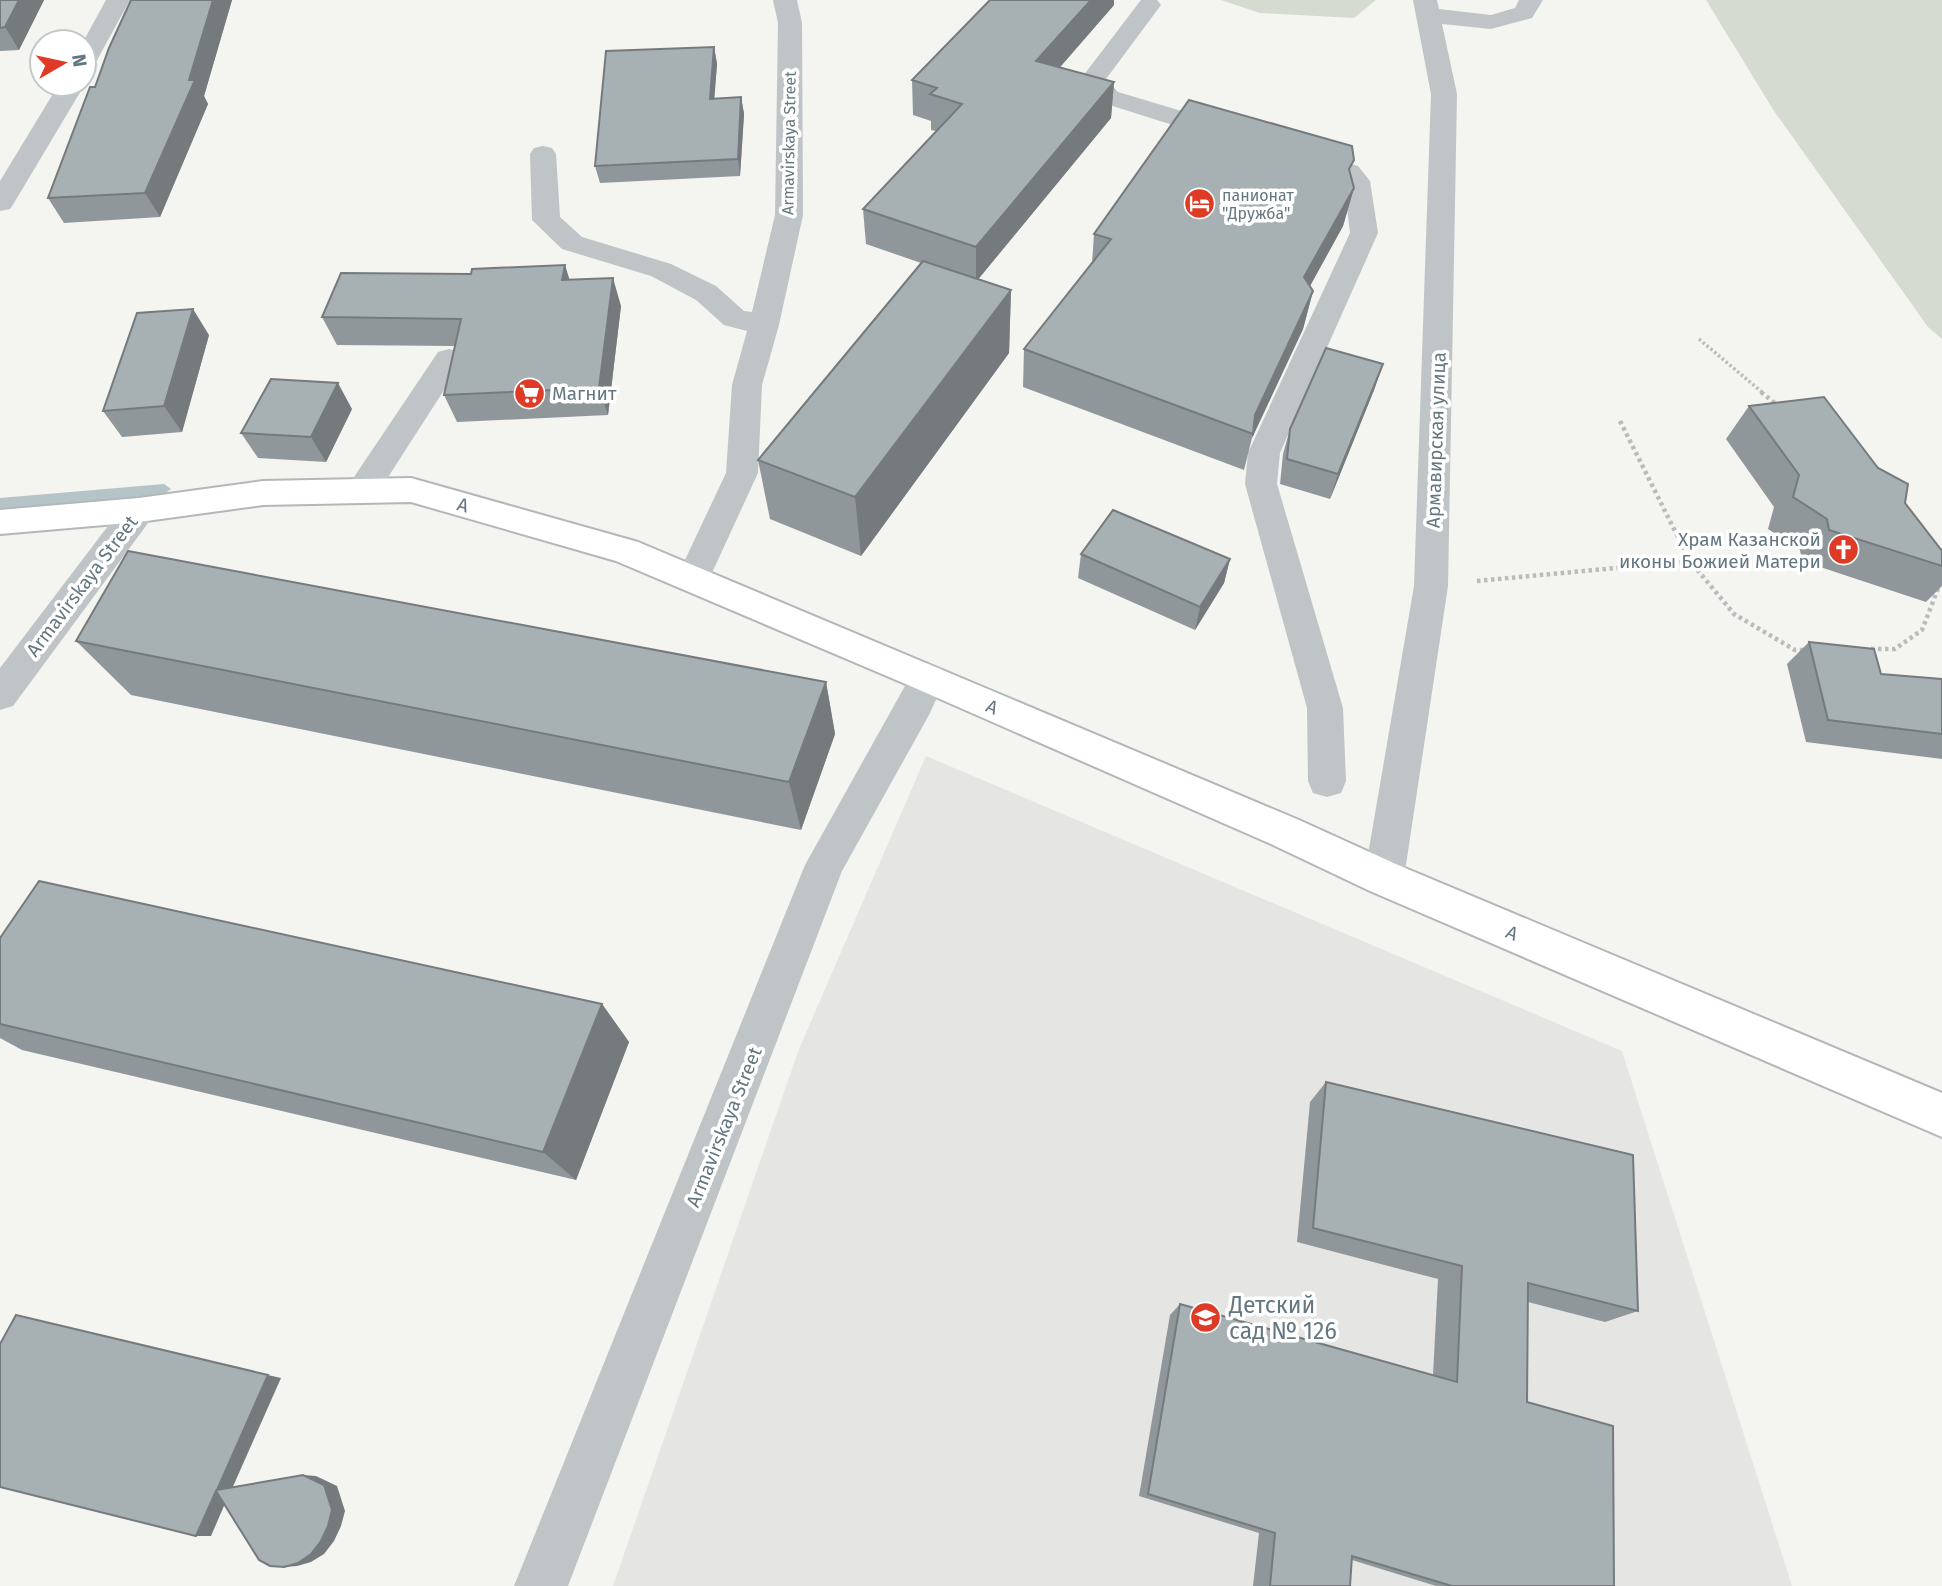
<svg xmlns="http://www.w3.org/2000/svg" width="1942" height="1586" font-family="'Fira Sans',sans-serif">
<style>
.built{fill:#e5e5e4}
.green{fill:#d6dbd1}
.lines{fill:none;stroke-linecap:round;stroke-linejoin:round}
.stream{fill:#b5c4c6;fill-rule:evenodd}
.major-casing{stroke:#b2b7ba;stroke-width:4}
.path-far1{stroke:#b9bcbd;stroke-width:3.5;stroke-dasharray:2.5 2.5;stroke-linecap:butt}
.path{stroke:#b9bcbd;stroke-width:4.5;stroke-dasharray:3.5 3.5;stroke-linecap:butt}
.minor{fill:#bfc4c6;fill-rule:evenodd}
.major{fill:#fff;fill-rule:evenodd}
.wall{fill:#90979a}
.shaded-wall{fill:#757b7d}
.building{fill:#a7b0b3;stroke:#757b7d;stroke-width:2}
.labels{text-anchor:middle;dominant-baseline:central;stroke-width:7;stroke-linejoin:round;paint-order:stroke}
.far-street-label{font-size:16px;fill:#647781;stroke:#fff}
.far-poi-label{font-size:16px;fill:#647781;stroke:#fff;text-anchor:start}
.poi-label{font-size:19px;fill:#647781;stroke:#fff;text-anchor:start}
.street-label{font-size:19px;fill:#647781;stroke:#fff}
.near-poi-label{font-size:23px;fill:#647781;stroke:#fff;text-anchor:start}
</style>
<rect width="100%" height="100%" fill="#f4f4f0"/>
<polygon class="built" points="926,756 1622,1051 1792,1586 613,1586 799,1049"/>
<g class="green">
<polygon points="1221,0 1376,0 1354,18 1260,13"/>
<polygon points="1706,0 1942,0 1942,339 1928,327 1774,111"/>
</g>
<g class="lines">
<polygon class="stream" points="164,484 171,489 164,494 0,510 0,498"/>
<defs>
<polygon id="major" points="411,478 638,542 1299,820 1398,865 1942,1093 1942,1137 1370,891 1271,844 915,688 616,561 411,502 263,505 139,522 0,534 0,510 139,498 263,481"/>
</defs>
<use href="#major" class="major-casing"/>
<polyline class="path-far1" points="1699,339 1763,393"/>
<g class="path">
<polyline points="1761,392 1777,405"/>
<polyline points="1620,421 1690,561 1734,614 1795,650 1806,650"/>
<polyline points="1477,581 1690,561"/>
<polyline points="1871,649 1895,649 1922,630 1939,586"/>
</g>
<g class="minor">
<polygon points="106,0 130,0 96,62 93,67 84,69 83,42"/>
<polygon points="773,0 797,0 802,23 803,215 779,325 762,385 758,473 705,588 693,592 681,588 676,579 726,473 732,385 747,331 724,325 696,300 651,276 562,249 532,220 530,154 534,148 543,146 552,148 556,154 560,217 582,237 671,264 716,286 744,311 752,312 775,215 778,23"/>
<polygon points="1141,0 1157,0 1161,5 1106,79 1118,92 1235,127 1239,133 1235,139 1226,141 1217,139 1100,102 1080,80"/>
<polygon points="1413,0 1437,0 1439,9 1491,15 1515,8 1519,0 1543,0 1532,18 1491,29 1442,24 1457,94 1448,586 1404,878 1398,891 1384,896 1370,891 1364,878 1414,586 1431,94"/>
<polygon points="84,83 85,84 14,203 10,209 0,211 0,181 59,84"/>
<polygon points="1300,149 1358,166 1370,181 1378,233 1280,453 1277,484 1343,708 1346,781 1341,793 1327,797 1313,793 1308,781 1307,708 1245,484 1248,453 1350,233 1344,182 1340,178 1291,163 1287,157 1291,151"/>
<polygon points="449,349 460,352 464,359 374,499 362,503 350,499 346,491 350,483 438,352"/>
<polygon points="139,498 151,501 156,510 151,519 13,706 0,710 0,668 127,501"/>
<polygon points="928,663 941,668 946,678 929,715 842,871 568,1586 514,1586 805,865 915,668"/>
</g>
<use href="#major" class="major"/>
</g>
<g class="wall">
<polygon points="0,0 44,0 19,50 0,51"/>
<polygon points="131,0 232,0 204,96 208,104 160,217 64,223 48,198"/>
<polygon points="1114,5 1060,67 1114,82 1111,118 978,279 1011,290 1009,353 861,556 770,519 758,460 921,263 866,244 863,209 936,131 931,130 931,121 913,115 912,80"/>
<polygon points="714,47 717,64 714,99 741,97 744,114 740,176 600,183 595,166"/>
<polygon points="1350,174 1354,188 1343,226 1310,286 1313,291 1303,329 1252,438 1244,470 1023,387 1024,349 1092,264 1094,234"/>
<polygon points="569,280 621,306 608,415 457,422 444,395 455,346 337,345 322,317"/>
<polygon points="209,335 182,432 122,437 103,411"/>
<polygon points="1383,364 1374,390 1330,499 1280,484 1283,454 1290,429"/>
<polygon points="1749,406 1905,503 1942,551 1942,586 1926,602 1802,561 1800,550 1768,529 1774,507 1726,439"/>
<polygon points="352,409 326,462 258,458 241,433"/>
<polygon points="1081,554 1230,559 1224,583 1195,630 1078,578"/>
<polygon points="76,641 826,682 835,734 801,830 131,695"/>
<polygon points="1809,642 1881,674 1942,679 1942,759 1806,742 1787,664"/>
<polygon points="0,938 602,1004 629,1042 576,1180 22,1050 0,1038"/>
<polygon points="1326,1082 1638,1311 1605,1322 1528,1302 1527,1402 1614,1586 1436,1586 1352,1560 1350,1586 1253,1586 1259,1533 1139,1496 1170,1315 1180,1304 1433,1375 1438,1279 1297,1242 1310,1102"/>
</g>
<g class="shaded-wall">
<polygon points="19,0 44,0 19,50 5,27"/>
<polygon points="213,0 232,0 204,96 208,104 160,217 145,193"/>
<polygon points="1091,0 1114,0 1114,5 1035,96 1036,61"/>
<polygon points="714,47 717,64 713,116 710,99"/>
<polygon points="1114,82 1111,118 976,282 976,247"/>
<polygon points="741,97 744,114 740,176 738,159"/>
<polygon points="1354,188 1343,226 1294,315 1304,277"/>
<polygon points="565,265 574,294 562,280"/>
<polygon points="613,278 621,306 608,415 599,388"/>
<polygon points="1011,290 1009,353 861,556 855,497"/>
<polygon points="1313,291 1303,329 1252,438 1255,415"/>
<polygon points="193,309 209,335 182,432 164,406"/>
<polygon points="1383,364 1374,390 1330,499 1338,474"/>
<polygon points="338,383 352,409 326,462 311,437"/>
<polygon points="1230,559 1224,583 1195,630 1200,607"/>
<polygon points="826,682 835,734 801,830 789,782"/>
<polygon points="602,1004 629,1042 576,1180 543,1152"/>
<polygon points="268,1375 281,1378 231,1491 217,1490"/>
<polygon points="303,1475 316,1476 337,1486 345,1511 341,1526 334,1541 324,1554 311,1562 297,1566 284,1567"/>
<polygon points="216,1491 230,1492 211,1536 196,1536"/>
</g>
<g class="building">
<polygon points="0,0 19,0 5,27 0,28"/>
<polygon points="131,0 213,0 189,80 195,80 145,193 48,198 90,87 95,87 109,48"/>
<polygon points="990,0 1091,0 1036,61 1114,82 976,247 863,209 962,104 930,94 937,88 912,80"/>
<polygon points="714,47 710,99 741,97 738,159 595,166 606,51"/>
<polygon points="1189,100 1352,146 1354,160 1349,169 1354,188 1304,277 1313,291 1255,415 1253,434 1024,349 1111,239 1094,234"/>
<polygon points="923,261 1011,290 855,497 758,460"/>
<polygon points="565,265 562,280 613,278 599,388 444,395 461,319 322,317 341,273 471,274 472,269"/>
<polygon points="193,309 164,406 103,411 137,313"/>
<polygon points="1326,348 1383,364 1338,474 1287,459 1290,429"/>
<polygon points="271,379 338,383 311,437 241,433"/>
<polygon points="1824,397 1878,468 1908,484 1905,503 1942,551 1942,566 1829,530 1827,519 1793,497 1799,475 1749,406"/>
<polygon points="1113,510 1230,559 1200,607 1081,554"/>
<polygon points="128,551 826,682 789,782 76,641"/>
<polygon points="1809,642 1874,649 1881,674 1942,679 1942,734 1828,720"/>
<polygon points="39,881 602,1004 543,1152 0,1024 0,938"/>
<polygon points="1326,1082 1633,1155 1638,1311 1528,1283 1527,1402 1613,1426 1614,1586 1452,1586 1352,1556 1350,1586 1270,1586 1275,1533 1148,1494 1180,1304 1457,1382 1462,1266 1313,1228"/>
<polygon points="16,1315 268,1375 217,1490 303,1475 324,1485 332,1510 328,1526 321,1541 311,1554 298,1563 284,1567 270,1566 259,1560 216,1491 196,1536 0,1487 0,1344"/>
</g>
<defs>
<symbol id="hotel-disc" viewBox="-11 -11 22 22"><circle r="9.5" fill="#df3a25" stroke="#fff"/><path d="M-6-4.5h1.5V1H6V5H4.5V3h-9V5H-6ZM-4 0a1.8 1.8 0 1 1 3.6 0ZM.5 0V-2.5h3Q6-2.5 6 0Z" fill="#fff"/></symbol>
<symbol id="supermarket-disc" viewBox="-11 -11 22 22"><circle r="9.5" fill="#df3a25" stroke="#fff"/><path d="M-6-5.5h2.5l.6 2H6L4.5 2H-2.5L-4.4-4H-6ZM-1.5 3.2a1.3 1.3 0 1 0 .1 0ZM3 3.2a1.3 1.3 0 1 0 .1 0Z" fill="#fff"/></symbol>
<symbol id="church-disc" viewBox="-11 -11 22 22"><circle r="9.5" fill="#df3a25" stroke="#fff"/><path d="M-1.2-6h2.4v3.5h3.3v2.4h-3.3V6h-2.4V-.1h-3.3v-2.4h3.3Z" fill="#fff"/></symbol>
<symbol id="school-disc" viewBox="-11 -11 22 22"><circle r="9.5" fill="#df3a25" stroke="#fff"/><path d="M0-5L7-2L0 1L-7-2ZM-4 1L0 2.5L4 1V4Q0 6-4 4Z" fill="#fff"/></symbol>
</defs>
<g fill-rule="evenodd">
<use href="#hotel-disc" x="1182" y="186" width="35" height="35"/>
<use href="#supermarket-disc" x="512" y="376" width="35" height="35"/>
<use href="#church-disc" x="1826" y="532" width="35" height="35"/>
<use href="#school-disc" x="1188" y="1300" width="35" height="35"/>
</g>
<g class="labels">
<g class="far-street-label">
<text transform="translate(789 143) rotate(-89)">Armavirskaya Street</text>
</g>
<g class="far-poi-label">
<text x="1222" y="195">панионат<tspan x="1222" dy="18">"Дружба"</tspan></text>
</g>
<g class="poi-label">
<text x="552" y="393">Магнит</text>
<text x="1821" y="539" text-anchor="end">Храм Казанской<tspan x="1821" dy="22">иконы Божией Матери</tspan></text>
</g>
<g class="street-label">
<text transform="translate(1436 440) rotate(-88)">Армавирская улица</text>
<text transform="translate(463 505) rotate(16)">A</text>
<text transform="translate(82 586) rotate(-53)">Armavirskaya Street</text>
<text transform="translate(992 707) rotate(23)">A</text>
<text transform="translate(1512 933) rotate(23)">A</text>
<text transform="translate(724 1127) rotate(-68)">Armavirskaya Street</text>
</g>
<g class="near-poi-label">
<text x="1229" y="1305">Детский<tspan x="1229" dy="26">сад № 126</tspan></text>
</g>
</g>
<g transform="translate(63 63) rotate(81)"><circle r="33" fill="#ffffff" stroke="#c1c9cd" stroke-width="2"/>
<path d="M0-5L12 26L0 18L-12 26Z" fill="#df3a25"/>
<text y="-10" font-size="19" font-weight="bold" text-anchor="middle" fill="#647781">N</text>
</g>
</svg>
